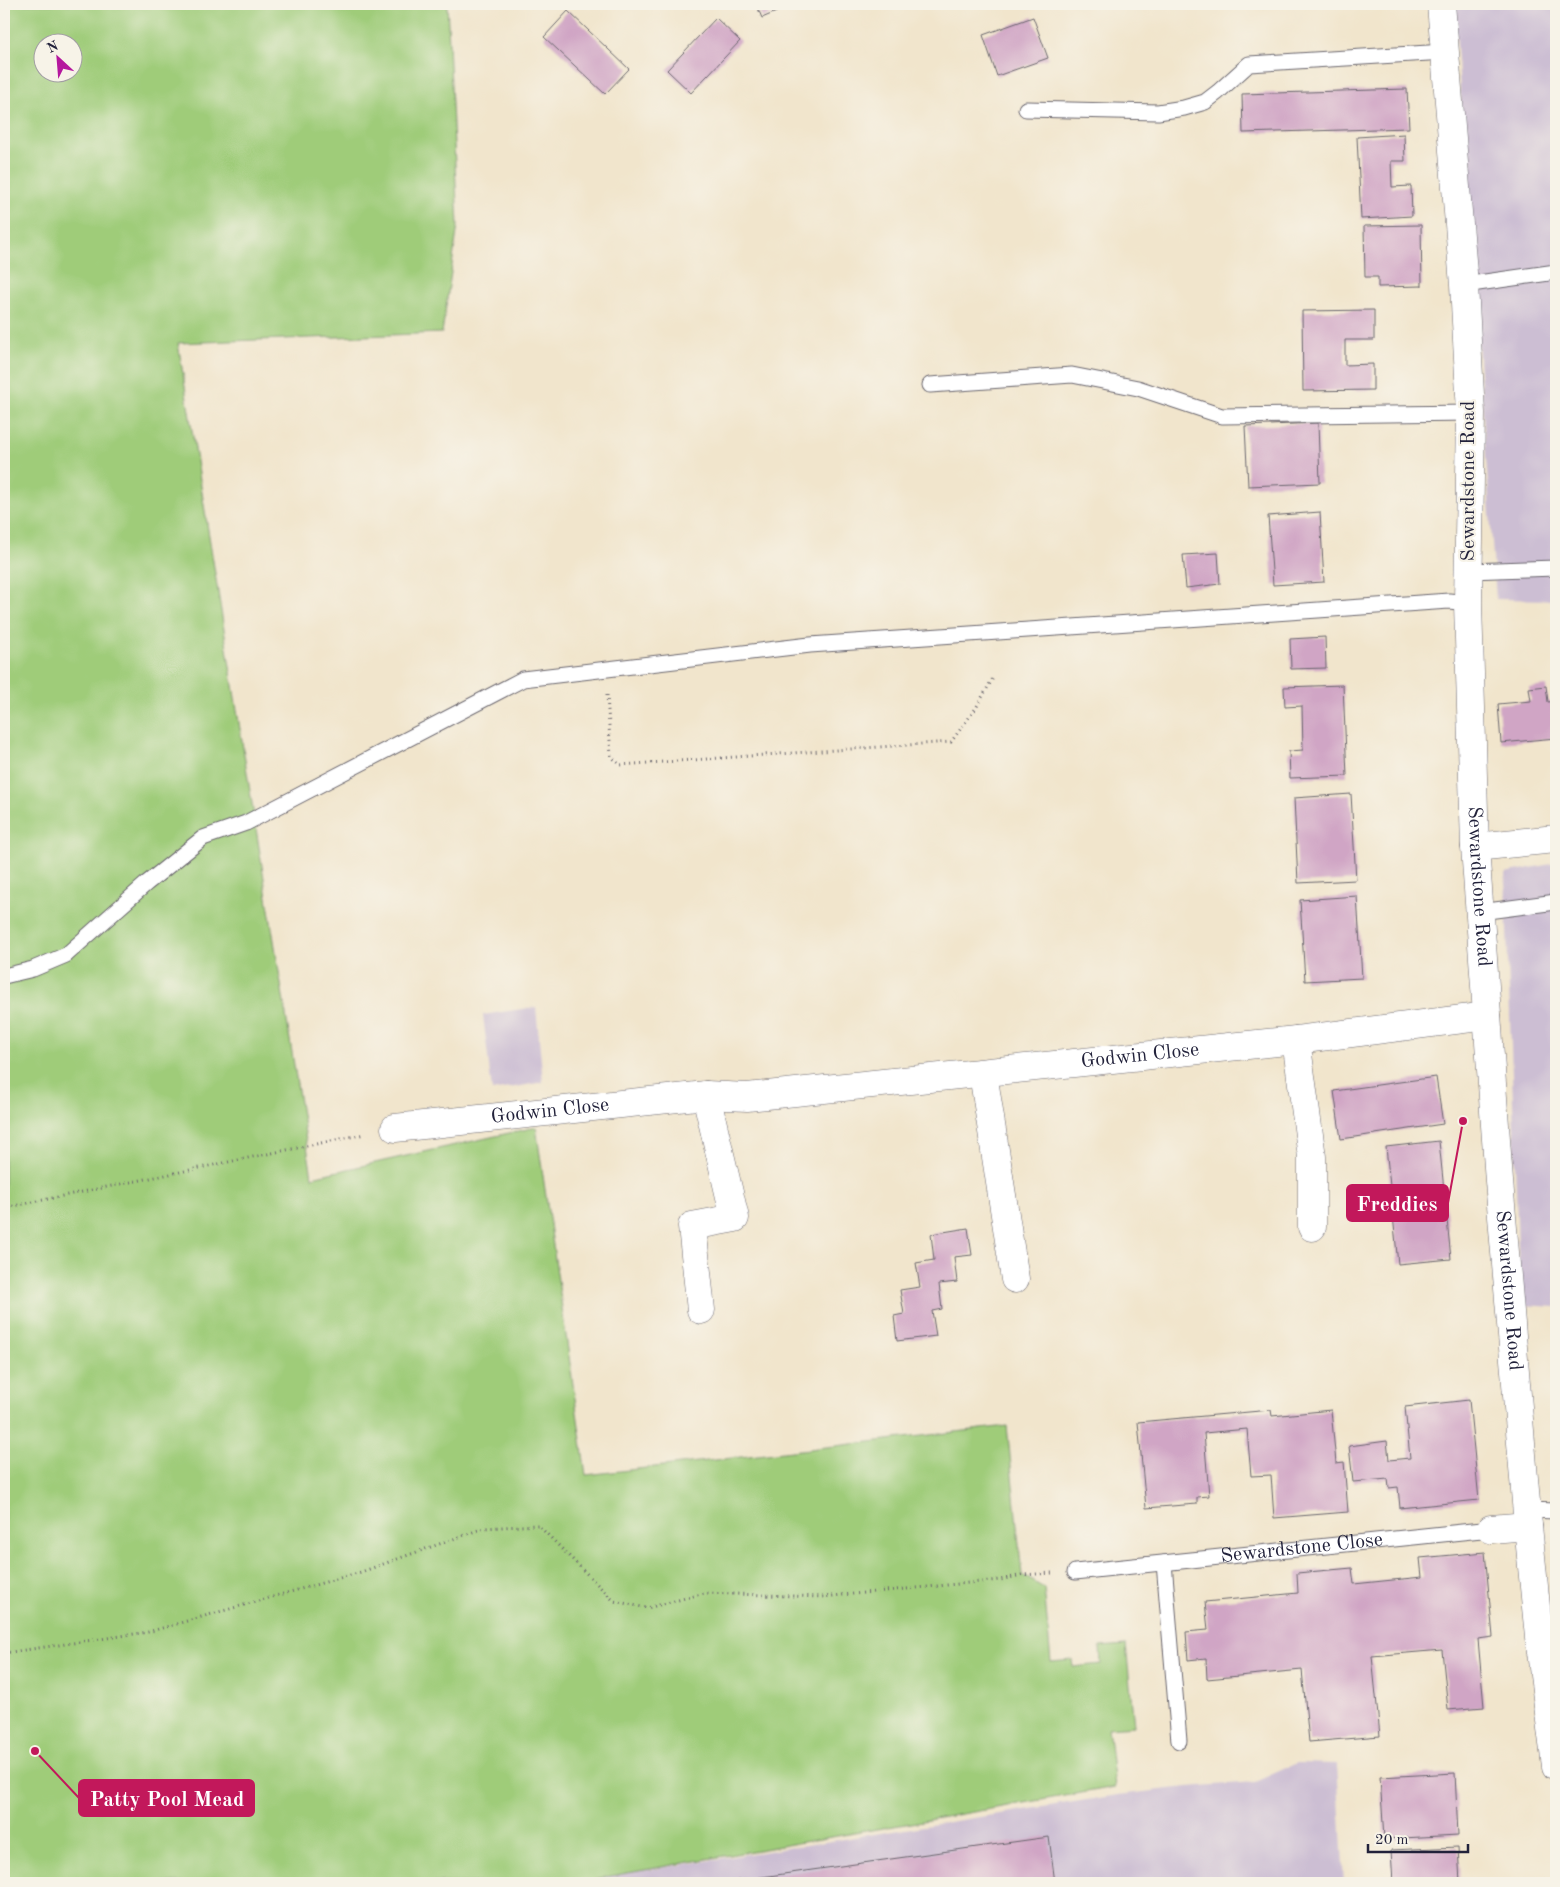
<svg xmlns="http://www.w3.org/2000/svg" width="1560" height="1887" font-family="'Old Standard TT',serif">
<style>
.industrial{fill:#ccbed3}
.green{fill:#9fcc79;stroke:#60775a;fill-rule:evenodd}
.building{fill:#d0a5c5}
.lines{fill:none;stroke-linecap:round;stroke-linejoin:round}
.lane-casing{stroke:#6a666e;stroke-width:17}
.street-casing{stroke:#6a666e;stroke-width:29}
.primary-casing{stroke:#6a666e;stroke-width:29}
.path{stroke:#6a666e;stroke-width:3;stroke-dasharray:1 4;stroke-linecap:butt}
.lane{stroke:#fff;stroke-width:15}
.street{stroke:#fff;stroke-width:28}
.primary{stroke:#fff;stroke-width:28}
.labels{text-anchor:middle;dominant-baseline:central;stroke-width:4.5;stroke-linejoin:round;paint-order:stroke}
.street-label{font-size:20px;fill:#22223b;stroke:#f7f3e8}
.leader{fill:none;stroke:#c2185b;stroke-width:2}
.callout-dot{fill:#c2185b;stroke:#f7f3e8;stroke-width:2}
.callout{fill:#c2185b;stroke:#c2185b;stroke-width:2}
.callout-label{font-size:21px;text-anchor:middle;font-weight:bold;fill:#fff}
</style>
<rect width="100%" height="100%" fill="#f7f3e8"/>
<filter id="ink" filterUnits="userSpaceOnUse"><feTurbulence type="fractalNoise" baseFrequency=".02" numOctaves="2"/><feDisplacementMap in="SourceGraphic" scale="10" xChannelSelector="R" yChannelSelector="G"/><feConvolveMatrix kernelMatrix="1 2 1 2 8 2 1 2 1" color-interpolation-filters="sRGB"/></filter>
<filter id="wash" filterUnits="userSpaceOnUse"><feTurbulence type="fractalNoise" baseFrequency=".0096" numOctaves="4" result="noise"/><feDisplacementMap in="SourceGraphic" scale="20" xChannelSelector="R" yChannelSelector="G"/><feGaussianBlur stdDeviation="1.12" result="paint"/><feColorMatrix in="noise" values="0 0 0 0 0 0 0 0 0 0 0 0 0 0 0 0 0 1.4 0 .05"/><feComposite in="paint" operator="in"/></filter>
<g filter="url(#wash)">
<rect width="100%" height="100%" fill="#f1e5cc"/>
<g class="industrial">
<polygon points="1454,4 1556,4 1556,600 1496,599"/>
<polygon points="1556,863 1556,1307 1520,1305 1505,873"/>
<polygon points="536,1007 543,1082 492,1091 483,1015"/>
<polygon points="1297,1763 1337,1764 1344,1883 587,1883 605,1877 1118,1795 1187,1787 1255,1782"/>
</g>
<path class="green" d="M4,4H447L458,225L442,333L178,343L312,1177L536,1127L586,1475L1007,1426L1022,1575L1044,1588L1051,1662L1072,1660L1073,1667L1101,1664L1100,1647L1126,1645L1134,1726L1108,1728L1115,1787L605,1877L587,1883H4ZM42,42H72V72H42Z"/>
<g id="blocks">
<g class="building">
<polygon points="756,4 795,4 762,18"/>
<polygon points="568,11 629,69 605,94 544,37"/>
<polygon points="1033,17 1048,58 997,76 983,35"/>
<polygon points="716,18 740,41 691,93 667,70"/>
<polygon points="1407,89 1409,128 1243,133 1242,94"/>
<polygon points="1404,134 1405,161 1391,161 1392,187 1411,186 1412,216 1361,219 1357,137"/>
<polygon points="1421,225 1422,286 1378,287 1378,277 1365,277 1364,226"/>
<polygon points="1374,310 1374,340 1345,340 1345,365 1373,364 1373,390 1303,391 1302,311"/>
<polygon points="1318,423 1320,483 1248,486 1245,426"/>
<polygon points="1320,512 1324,582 1273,585 1268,516"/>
<polygon points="1218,553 1220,584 1186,588 1183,555"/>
<polygon points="1325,637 1326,668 1291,669 1290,639"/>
<polygon points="1343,685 1347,776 1290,778 1289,751 1303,750 1302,706 1285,707 1284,687"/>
<polygon points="1546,686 1548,702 1556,701 1556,738 1501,743 1498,704 1531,701 1529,688"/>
<polygon points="1351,794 1356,880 1298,883 1294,798"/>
<polygon points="1357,896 1362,978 1305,981 1300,900"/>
<polygon points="1436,1077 1443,1124 1341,1139 1334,1091"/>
<polygon points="1439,1141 1451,1259 1398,1264 1386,1147"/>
<polygon points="968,1228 972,1255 954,1257 957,1282 939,1284 942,1309 932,1311 936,1336 897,1341 894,1316 904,1314 900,1290 920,1287 916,1263 934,1260 931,1234"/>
<polygon points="1469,1400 1479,1500 1400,1508 1398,1487 1389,1488 1388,1479 1353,1482 1349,1446 1387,1441 1389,1460 1410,1458 1405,1407"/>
<polygon points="1271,1410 1272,1416 1331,1410 1336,1463 1344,1462 1348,1512 1274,1518 1271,1475 1251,1476 1247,1429 1204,1433 1209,1496 1197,1497 1197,1504 1146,1508 1138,1422"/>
<polygon points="1485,1552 1493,1637 1478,1639 1484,1707 1448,1710 1442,1650 1372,1656 1380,1736 1309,1742 1302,1670 1207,1679 1206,1658 1188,1660 1186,1632 1208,1630 1205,1602 1298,1593 1297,1573 1352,1568 1354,1584 1422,1577 1420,1558"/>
<polygon points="1455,1773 1458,1835 1384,1839 1380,1777"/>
<polygon points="1049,1837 1055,1883 726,1883 726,1882"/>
<polygon points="1458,1847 1460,1883 1393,1883 1391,1850"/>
</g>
</g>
</g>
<g filter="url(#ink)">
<use href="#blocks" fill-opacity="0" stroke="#6a666e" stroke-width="1"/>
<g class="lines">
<defs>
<g id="lane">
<polyline points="1026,109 1158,112 1184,108 1205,102 1218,92 1249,64 1445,52"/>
<polyline points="1464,285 1556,272"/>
<polyline points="930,385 1072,375 1138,388 1222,416 1471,413"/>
<polyline points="1469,571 1556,568"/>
<polyline points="1480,912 1556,902"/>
<polyline points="4,976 33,969 66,955 147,883 203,838 246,823 523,679 810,645 1449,601 1468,603"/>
<polyline points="1527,1510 1556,1511"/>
<polyline points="1164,1563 1179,1741"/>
<path id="s1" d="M1075,1572L1491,1529"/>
</g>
<g id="street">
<polyline points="1475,847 1556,839"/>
<polyline points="1296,1040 1312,1157 1312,1227"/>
<polyline points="983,1073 1015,1279"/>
<path id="s2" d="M395,1128L706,1095L747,1097L1296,1040L1487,1016"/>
<polyline points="701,1310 692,1226 735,1218 706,1095"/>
<polyline points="1491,1529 1528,1526"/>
</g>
<g id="primary">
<path id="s3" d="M1441,4L1464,285L1471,413L1468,603L1475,847L1499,1181L1528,1526L1539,1637L1556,1766"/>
</g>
</defs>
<use href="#lane" class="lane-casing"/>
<use href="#street" class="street-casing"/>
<use href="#primary" class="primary-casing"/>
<g class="path">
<polyline points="607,695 611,756 620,765 951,742 976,708 993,678"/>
<polyline points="4,1211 9,1207 365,1134"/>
<polyline points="4,1653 148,1632 361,1572 484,1528 538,1525 614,1601 647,1608 705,1593 822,1597 1000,1580 1022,1575 1052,1573"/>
</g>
<use href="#lane" class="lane"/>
<use href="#street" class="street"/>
<use href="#primary" class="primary"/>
</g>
</g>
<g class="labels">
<g class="street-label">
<text transform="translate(1469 481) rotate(-90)">Sewardstone Road</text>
<text stroke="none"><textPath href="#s3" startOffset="884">Sewardstone Road</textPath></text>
<text stroke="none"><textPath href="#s2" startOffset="749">Godwin Close</textPath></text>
<text stroke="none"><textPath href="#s2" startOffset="156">Godwin Close</textPath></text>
<text stroke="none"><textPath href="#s3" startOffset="1289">Sewardstone Road</textPath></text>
<text stroke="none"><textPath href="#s1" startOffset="228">Sewardstone Close</textPath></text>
</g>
</g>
<path class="leader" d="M1463 1121L1448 1203M35 1751L79 1798"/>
<g class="callout-dot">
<circle cx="1463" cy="1121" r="5"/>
<circle cx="35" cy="1751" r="5"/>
</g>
<g class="callout">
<rect x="1347" y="1185" width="101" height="36" rx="5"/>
<rect x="79" y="1780" width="175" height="36" rx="5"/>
</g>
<g class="callout-label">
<text x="1397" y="1211">Freddies</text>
<text x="167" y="1806">Patty Pool Mead</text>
</g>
<rect width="1560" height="1887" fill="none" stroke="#f7f3e8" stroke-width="20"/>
<g transform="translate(58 58) rotate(334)"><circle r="24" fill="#f7f3e8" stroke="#a29fa3"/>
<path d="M0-4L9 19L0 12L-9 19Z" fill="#b5179e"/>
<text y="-8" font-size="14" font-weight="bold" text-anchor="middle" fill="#22223b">N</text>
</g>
<path d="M1368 1844v8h100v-8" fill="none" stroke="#22223b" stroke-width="2.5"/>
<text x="1375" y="1844" font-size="15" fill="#22223b" stroke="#f7f3e8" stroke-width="4" paint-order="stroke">20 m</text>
</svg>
